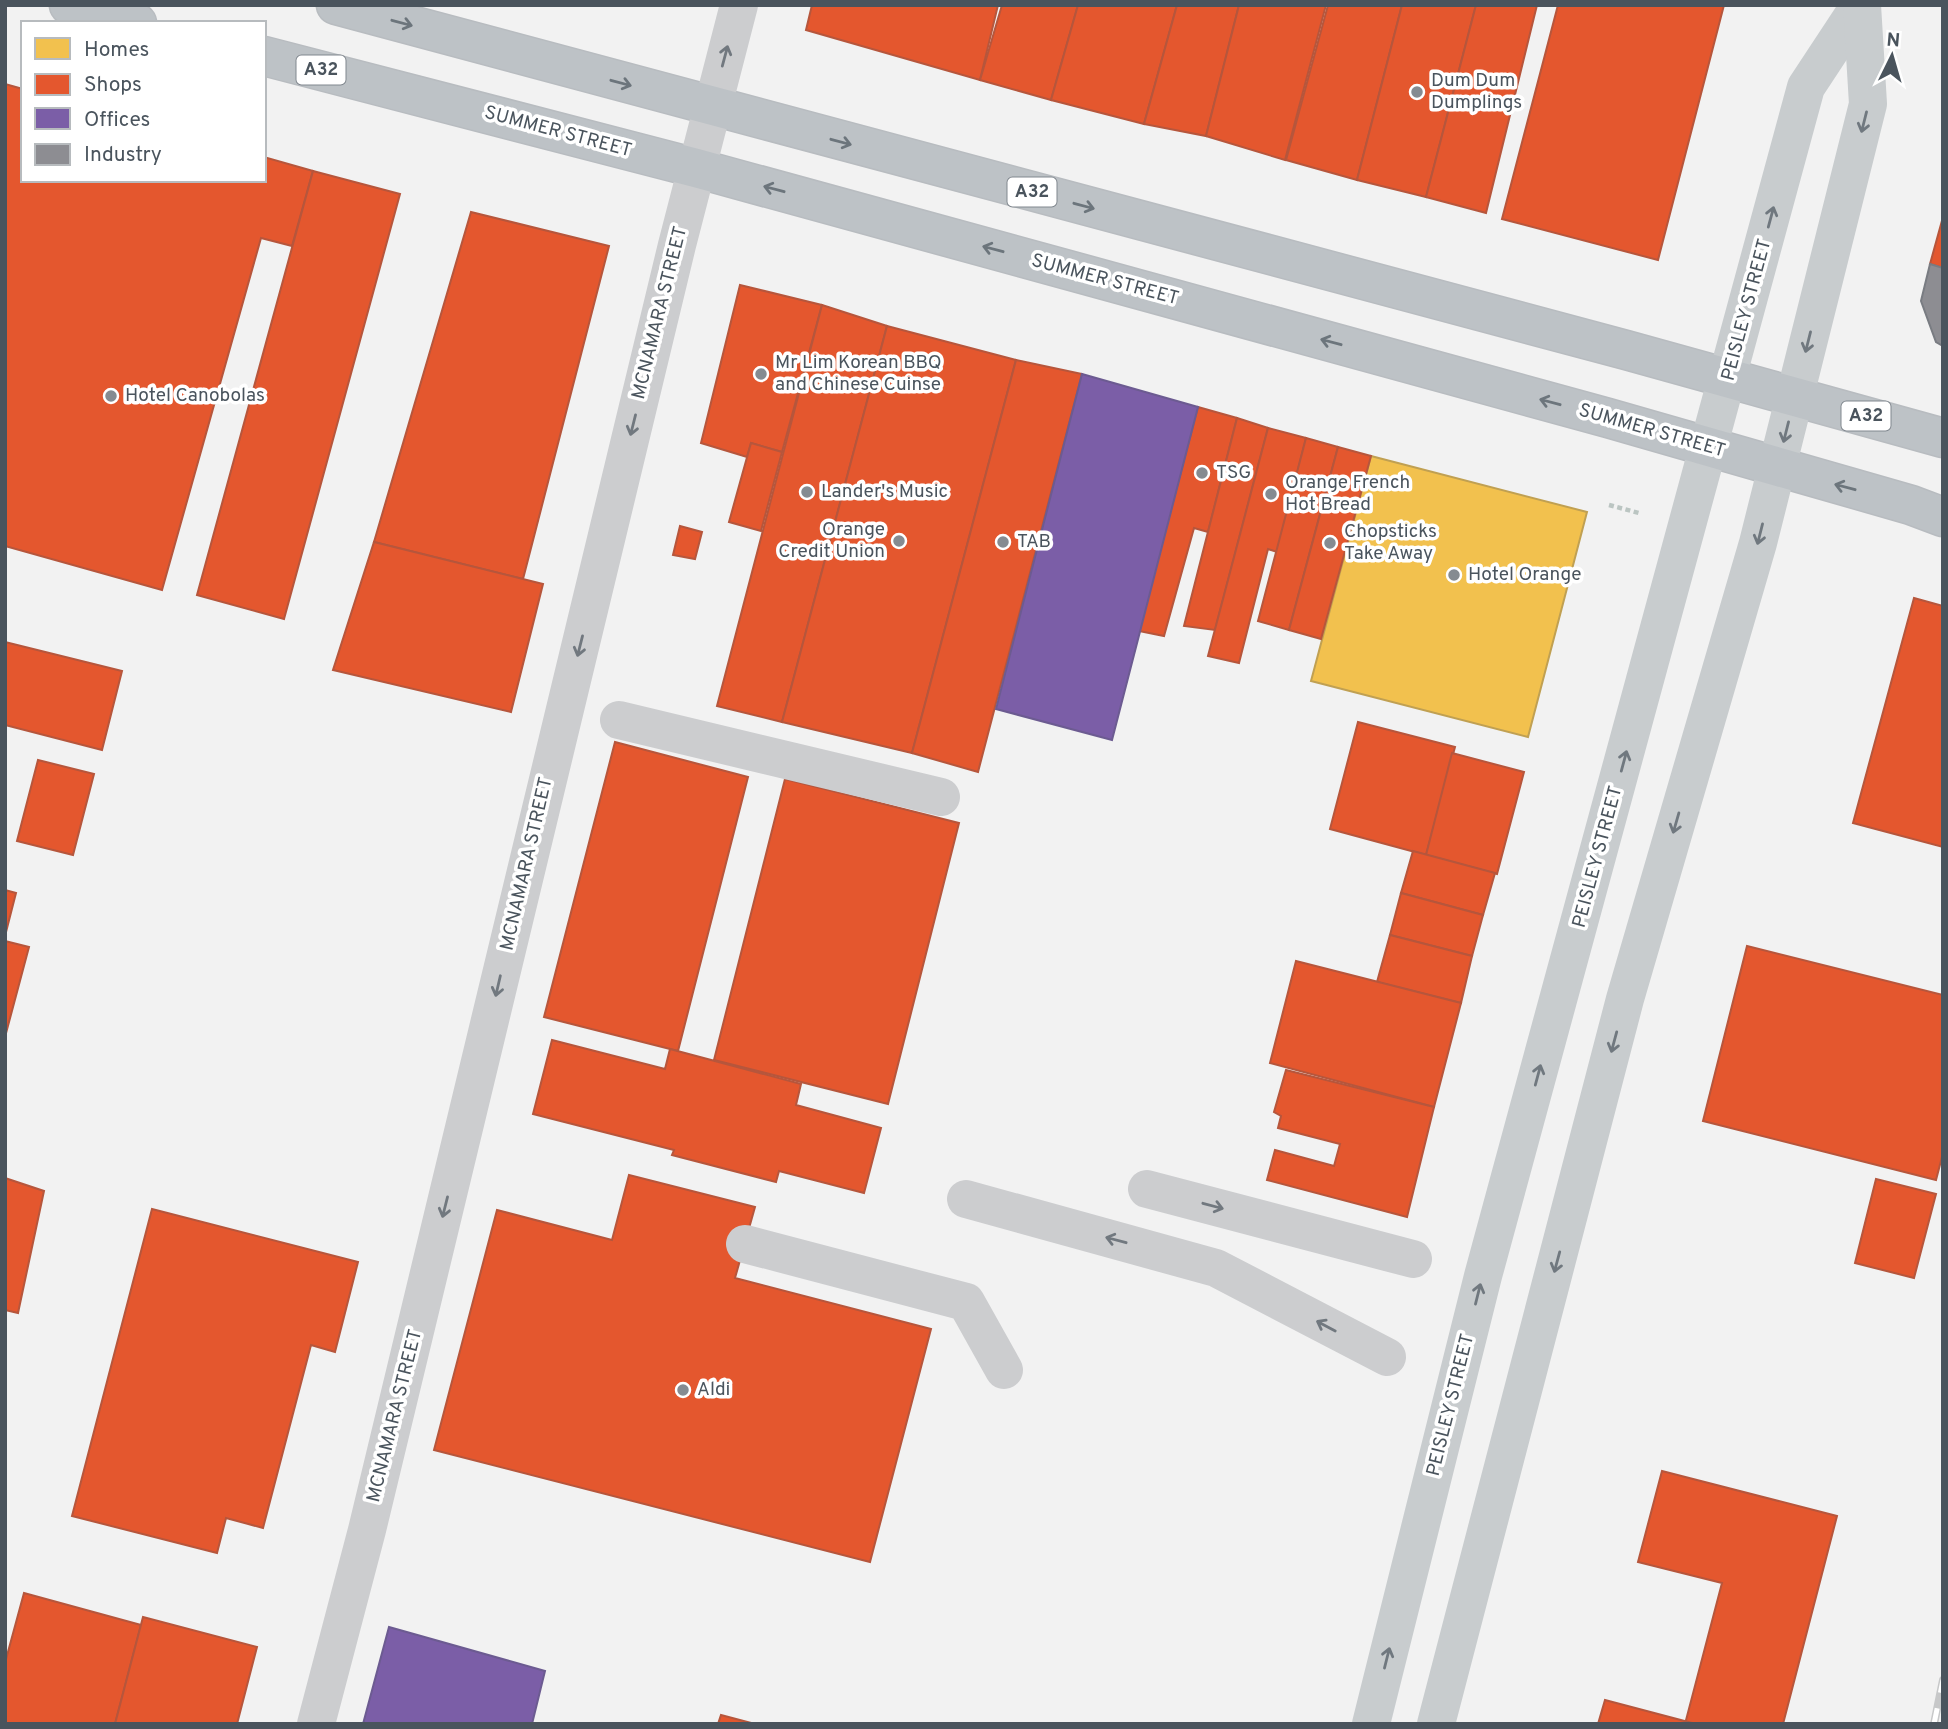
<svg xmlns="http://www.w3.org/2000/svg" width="1948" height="1729" font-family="Overpass,sans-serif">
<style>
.homes{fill:#f2c14e;stroke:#c0a052;stroke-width:2}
.shops{fill:#e4572e;stroke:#b6563c;stroke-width:2}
.offices{fill:#7b5ea7;stroke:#6c5b91;stroke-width:2}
.industry{fill:#8d8d92;stroke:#797c82;stroke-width:2}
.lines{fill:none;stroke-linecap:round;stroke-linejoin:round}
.highway-casing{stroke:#b8bcc0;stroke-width:41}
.path{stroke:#bbc5c2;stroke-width:4.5;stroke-dasharray:5 3.5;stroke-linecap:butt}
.minor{stroke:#cccdcf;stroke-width:38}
.major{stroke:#c8ccce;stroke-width:38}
.highway{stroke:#bdc2c6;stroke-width:38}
.rail-casing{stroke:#c7c8c9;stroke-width:8}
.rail{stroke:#fff;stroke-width:5;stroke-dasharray:16;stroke-linecap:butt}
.oneway{stroke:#6c757c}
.oneway2{stroke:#71787f}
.oneway3{stroke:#70787f}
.poi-dot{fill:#858b91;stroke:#fff;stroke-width:2.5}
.labels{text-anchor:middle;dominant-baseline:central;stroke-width:7;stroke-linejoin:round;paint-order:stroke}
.shield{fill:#fff;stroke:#80878e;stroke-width:2}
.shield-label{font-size:18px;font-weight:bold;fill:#4a545d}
.poi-label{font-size:19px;fill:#4a545d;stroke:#fff;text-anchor:start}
.street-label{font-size:19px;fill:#4a545d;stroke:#fff}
</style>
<rect width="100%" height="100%" fill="#f2f2f2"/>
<polygon class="homes" points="1371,456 1587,512 1528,737 1311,681"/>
<g class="shops">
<polygon points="812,5 998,5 980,80 806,30"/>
<polygon points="1002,5 1078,5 1051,100 980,80"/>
<polygon points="1078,5 1177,5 1144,124 1051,100"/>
<polygon points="1177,5 1239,5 1206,136 1144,124"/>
<polygon points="1239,5 1326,5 1285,160 1206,136"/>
<polygon points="1328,5 1402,5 1357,180 1286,160"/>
<polygon points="1402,5 1476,5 1426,197 1357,180"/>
<polygon points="1476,5 1537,5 1486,213 1426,197"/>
<polygon points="1558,5 1724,5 1658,260 1502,219"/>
<polygon points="5,84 23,89 23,180 264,180 264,157 313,171 292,246 261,238 162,590 5,546"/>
<polygon points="313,171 400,194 284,619 197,595"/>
<polygon points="471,212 609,246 523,579 374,542"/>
<polygon points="1943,217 1943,268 1930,264"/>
<polygon points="740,285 822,305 782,452 751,443 747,457 701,443"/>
<polygon points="822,305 887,326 782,722 717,706"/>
<polygon points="887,326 1016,360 912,753 782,722"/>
<polygon points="1016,360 1082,374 978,772 912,753"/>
<polygon points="1198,407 1237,418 1208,532 1194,528 1164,636 1139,631"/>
<polygon points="1237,418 1268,428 1215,630 1184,626"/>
<polygon points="1268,428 1306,438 1277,552 1268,549 1239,663 1208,656"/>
<polygon points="1306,438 1338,447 1289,630 1258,621"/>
<polygon points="751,443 782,452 761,531 729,522"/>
<polygon points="1338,447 1371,456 1321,639 1289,630"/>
<polygon points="680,526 702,532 695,559 673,555"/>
<polygon points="374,542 543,584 511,712 333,670"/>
<polygon points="1914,598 1943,606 1943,847 1853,823"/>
<polygon points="5,642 122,671 102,750 5,725"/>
<polygon points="1358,722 1455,747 1426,855 1330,829"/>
<polygon points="615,742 748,777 678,1051 544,1017"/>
<polygon points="1452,753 1524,772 1497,874 1426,855"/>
<polygon points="38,760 94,774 73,855 17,841"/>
<polygon points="785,779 959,823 888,1104 714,1060"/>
<polygon points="1413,851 1495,873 1483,915 1401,893"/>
<polygon points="5,890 16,893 5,936"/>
<polygon points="1401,893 1483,915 1472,956 1390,935"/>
<polygon points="1390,935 1472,956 1461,1003 1377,982"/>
<polygon points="5,941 29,947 5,1037"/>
<polygon points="1747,946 1943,995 1943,1153 1936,1180 1703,1121"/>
<polygon points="1296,961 1461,1003 1434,1107 1270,1063"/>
<polygon points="552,1040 665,1069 670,1049 801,1084 796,1105 881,1128 864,1193 779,1171 776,1182 672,1155 674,1150 533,1114"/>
<polygon points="1286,1070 1434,1107 1407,1217 1267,1180 1275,1150 1334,1166 1340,1144 1278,1128 1281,1116 1274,1112"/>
<polygon points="629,1175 755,1207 735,1278 931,1329 870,1562 434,1450 497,1210 612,1240"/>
<polygon points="5,1178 44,1191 18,1313 5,1310"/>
<polygon points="1876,1179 1936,1194 1914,1278 1855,1263"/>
<polygon points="152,1209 358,1262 335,1352 311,1345 263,1528 226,1518 217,1553 72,1516"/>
<polygon points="1662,1471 1837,1516 1783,1724 1685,1724 1722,1583 1638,1562"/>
<polygon points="24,1593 141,1625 115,1724 5,1724 5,1663"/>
<polygon points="143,1617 257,1647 237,1724 115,1724"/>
<polygon points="1605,1700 1696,1724 1598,1724"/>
<polygon points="721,1715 755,1724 718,1724"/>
</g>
<g class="offices">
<polygon points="1082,374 1198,407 1112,740 996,709"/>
<polygon points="389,1627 545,1671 532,1724 363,1724"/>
</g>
<polygon class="industry" points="1930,264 1943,268 1943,346 1936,342 1921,301"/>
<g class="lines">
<defs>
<g id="highway">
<polyline points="69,5 137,23"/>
<polyline points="336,5 1626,350 1943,438"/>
<polyline points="264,56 696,168 1608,418 1911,505 1943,517"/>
</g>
</defs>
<use href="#highway" class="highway-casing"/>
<polyline class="path" points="1609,505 1639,513"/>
<g class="minor">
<polyline points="619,720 941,797"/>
<polyline points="1147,1189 1413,1259"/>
<polyline points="966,1199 1216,1268 1387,1357"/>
<polyline points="745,1244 966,1302 1004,1370"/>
<polyline points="316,1724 367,1530 677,245 739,5"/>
</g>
<g class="major">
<polyline points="1371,1724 1483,1276 1806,87 1860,5"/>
<polyline points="1436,1724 1625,999 1758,543 1868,104 1862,5"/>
</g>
<use href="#highway" class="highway"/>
<defs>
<polyline id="rail" points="1934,1724 1943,1680"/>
</defs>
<use href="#rail" class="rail-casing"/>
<use href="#rail" class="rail"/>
</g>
<defs><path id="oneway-shaft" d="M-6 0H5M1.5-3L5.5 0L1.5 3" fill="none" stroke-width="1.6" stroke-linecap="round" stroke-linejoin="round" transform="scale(1.75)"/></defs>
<g class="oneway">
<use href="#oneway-shaft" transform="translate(402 23) rotate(15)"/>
<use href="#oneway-shaft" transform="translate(621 83) rotate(15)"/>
<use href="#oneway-shaft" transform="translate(841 142) rotate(15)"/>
<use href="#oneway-shaft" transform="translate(774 189) rotate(-165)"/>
<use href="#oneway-shaft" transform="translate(1084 206) rotate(15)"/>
<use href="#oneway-shaft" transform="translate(993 249) rotate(-165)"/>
<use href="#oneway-shaft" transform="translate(1331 342) rotate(-165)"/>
<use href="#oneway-shaft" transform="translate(1550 402) rotate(-165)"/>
<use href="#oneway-shaft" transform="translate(1845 487) rotate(-165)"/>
</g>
<g class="oneway2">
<use href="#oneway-shaft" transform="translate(725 56) rotate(-75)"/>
<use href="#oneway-shaft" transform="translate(633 425) rotate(104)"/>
<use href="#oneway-shaft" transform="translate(580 646) rotate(104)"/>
<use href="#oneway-shaft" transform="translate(498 986) rotate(103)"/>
<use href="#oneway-shaft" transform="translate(1213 1206) rotate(15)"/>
<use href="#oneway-shaft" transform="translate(445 1207) rotate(104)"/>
<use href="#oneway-shaft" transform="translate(1116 1240) rotate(-165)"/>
<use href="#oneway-shaft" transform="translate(1326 1326) rotate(-152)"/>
</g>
<g class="oneway3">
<use href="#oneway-shaft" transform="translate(1864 122) rotate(104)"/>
<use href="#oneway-shaft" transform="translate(1771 217) rotate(-75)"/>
<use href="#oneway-shaft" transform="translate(1808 342) rotate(104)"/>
<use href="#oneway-shaft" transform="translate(1786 432) rotate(104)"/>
<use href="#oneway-shaft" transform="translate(1760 534) rotate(104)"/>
<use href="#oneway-shaft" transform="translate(1624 761) rotate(-75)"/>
<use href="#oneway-shaft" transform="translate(1676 823) rotate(106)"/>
<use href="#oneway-shaft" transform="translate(1614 1042) rotate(105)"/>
<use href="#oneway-shaft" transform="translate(1538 1075) rotate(-75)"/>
<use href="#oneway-shaft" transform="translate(1557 1262) rotate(105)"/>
<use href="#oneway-shaft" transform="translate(1478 1294) rotate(-76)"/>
<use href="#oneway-shaft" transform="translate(1387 1658) rotate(-76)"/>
</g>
<g class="poi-dot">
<circle cx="1417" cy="92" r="7"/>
<circle cx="761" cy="374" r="7"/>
<circle cx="111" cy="396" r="7"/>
<circle cx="1202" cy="473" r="7"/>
<circle cx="807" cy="492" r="7"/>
<circle cx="1271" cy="494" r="7"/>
<circle cx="899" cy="541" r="7"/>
<circle cx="1003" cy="542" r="7"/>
<circle cx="1330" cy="543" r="7"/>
<circle cx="1454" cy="575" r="7"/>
<circle cx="683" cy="1390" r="7"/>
</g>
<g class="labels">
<g class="shield">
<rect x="296.5" y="55.5" width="49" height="29" rx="5"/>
<rect x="1007.5" y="177.5" width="49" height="29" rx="5"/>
<rect x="1841.5" y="401.5" width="49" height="29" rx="5"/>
</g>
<g class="shield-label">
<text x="321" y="70">A32</text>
<text x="1032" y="192">A32</text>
<text x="1866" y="416">A32</text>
</g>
<g class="poi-label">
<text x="1431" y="81">Dum Dum<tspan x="1431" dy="22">Dumplings</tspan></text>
<text x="775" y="363">Mr Lim Korean BBQ<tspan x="775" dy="22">and Chinese Cuinse</tspan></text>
<text x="125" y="396">Hotel Canobolas</text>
<text x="1216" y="473">TSG</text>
<text x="1285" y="483">Orange French<tspan x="1285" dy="22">Hot Bread</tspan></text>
<text x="821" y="492">Lander's Music</text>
<text x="885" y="530" text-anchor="end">Orange<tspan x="885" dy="22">Credit Union</tspan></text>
<text x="1344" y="532">Chopsticks<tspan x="1344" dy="22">Take Away</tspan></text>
<text x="1017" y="542">TAB</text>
<text x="1468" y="575">Hotel Orange</text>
<text x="697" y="1390">Aldi</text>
</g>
<g class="street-label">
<text transform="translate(558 132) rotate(15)">SUMMER STREET</text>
<text transform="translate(1105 280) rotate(15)">SUMMER STREET</text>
<text transform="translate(1747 310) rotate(-75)">PEISLEY STREET</text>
<text transform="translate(660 313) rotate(-76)">MCNAMARA STREET</text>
<text transform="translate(1652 431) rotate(16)">SUMMER STREET</text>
<text transform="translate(1598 857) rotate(-75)">PEISLEY STREET</text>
<text transform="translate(527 864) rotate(-77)">MCNAMARA STREET</text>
<text transform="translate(1451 1405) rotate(-76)">PEISLEY STREET</text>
<text transform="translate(395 1416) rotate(-76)">MCNAMARA STREET</text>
</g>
</g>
<rect width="1948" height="1729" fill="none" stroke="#4a545d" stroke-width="14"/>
<rect x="21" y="21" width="245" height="161" fill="#ffffff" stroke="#b7bbbe" stroke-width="2"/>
<rect x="35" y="38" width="35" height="21" fill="#f2c14e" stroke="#b7bbbe" stroke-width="2"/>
<text x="84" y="56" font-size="21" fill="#4a545d">Homes</text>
<rect x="35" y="74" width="35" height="21" fill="#e4572e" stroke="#b7bbbe" stroke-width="2"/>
<text x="84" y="91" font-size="21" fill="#4a545d">Shops</text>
<rect x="35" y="108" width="35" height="21" fill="#7b5ea7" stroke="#b7bbbe" stroke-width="2"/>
<text x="84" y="126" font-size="21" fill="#4a545d">Offices</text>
<rect x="35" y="144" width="35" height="21" fill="#8d8d92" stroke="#b7bbbe" stroke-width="2"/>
<text x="84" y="161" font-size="21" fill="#4a545d">Industry</text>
<g transform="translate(1892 56) rotate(5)" stroke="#ffffff" stroke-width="5" paint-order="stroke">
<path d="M0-5L12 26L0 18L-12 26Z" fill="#4a545d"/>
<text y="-10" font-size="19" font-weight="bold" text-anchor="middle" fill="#4a545d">N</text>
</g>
</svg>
